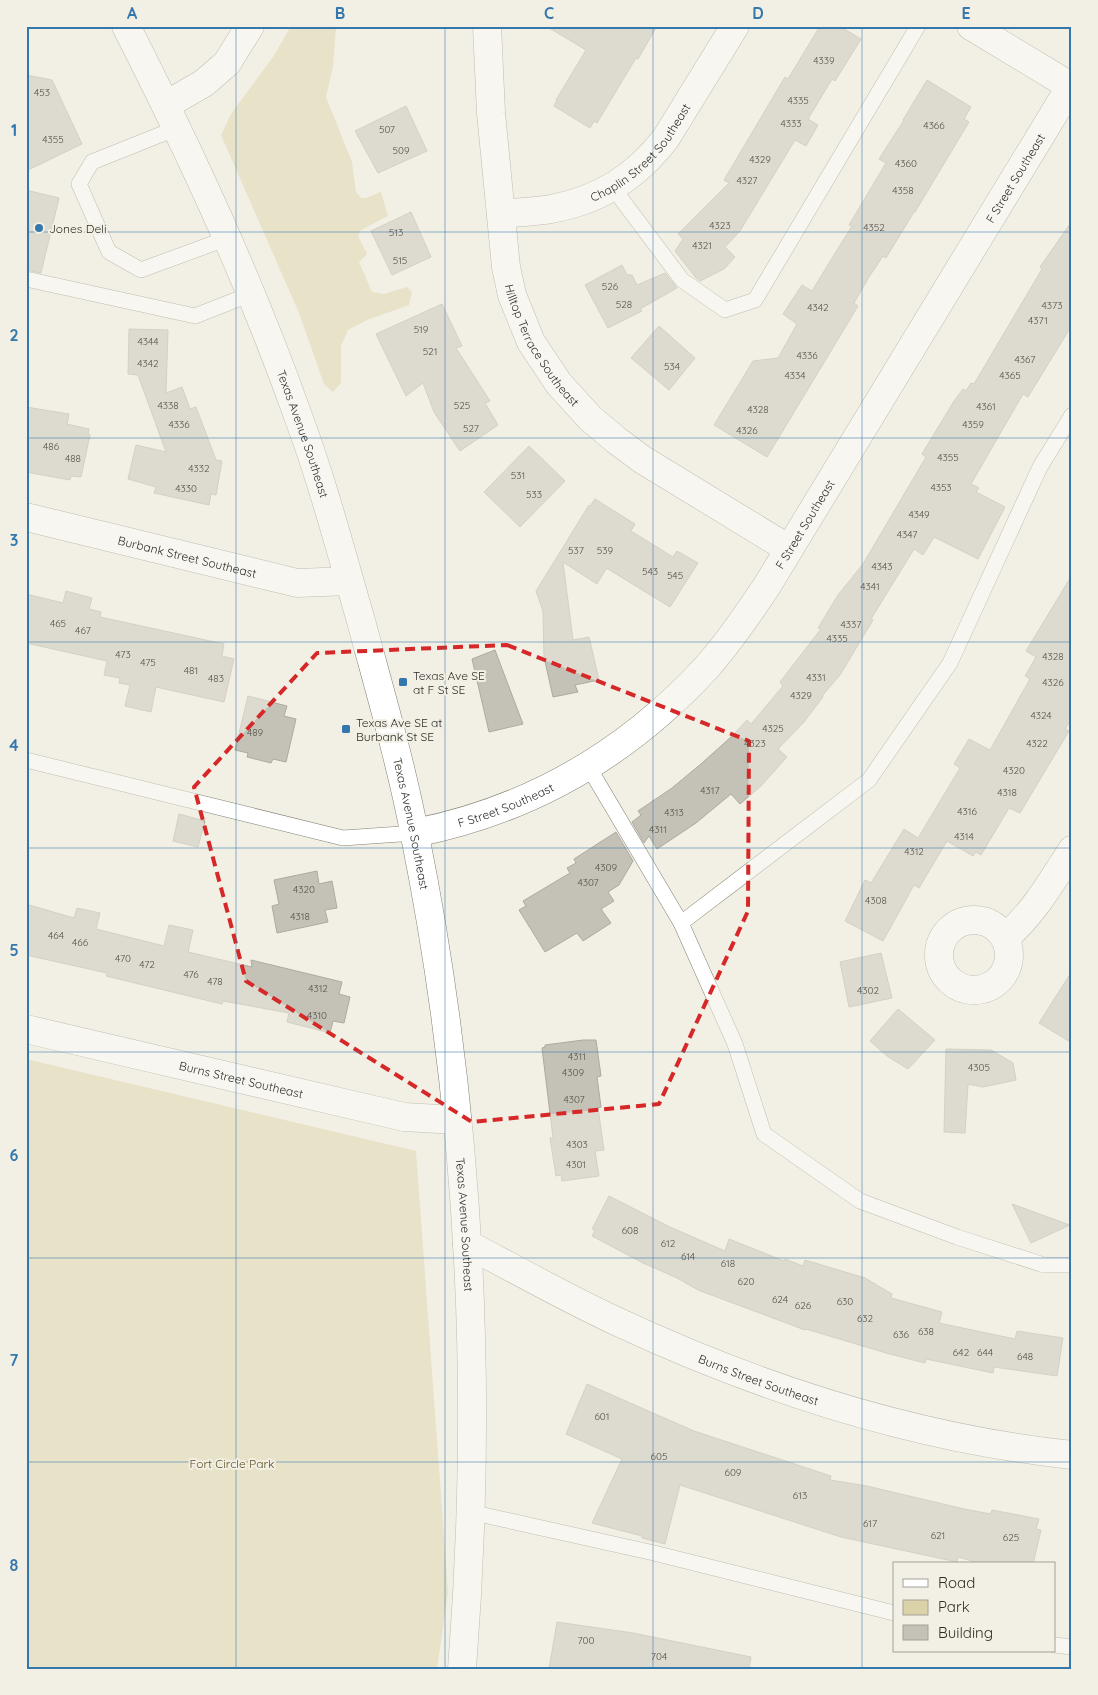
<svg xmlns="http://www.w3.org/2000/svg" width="1098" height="1695" font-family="Quicksand,sans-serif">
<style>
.green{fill:#dcd2a8}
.building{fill:#c4c2b7;stroke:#adaaa0}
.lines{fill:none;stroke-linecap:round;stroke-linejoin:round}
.lane-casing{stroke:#828075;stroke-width:16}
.street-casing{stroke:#828075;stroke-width:29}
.secondary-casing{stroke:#828075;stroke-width:29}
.lane{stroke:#fff;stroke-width:15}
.street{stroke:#fff;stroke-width:28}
.secondary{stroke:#fff;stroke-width:28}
.marked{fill:none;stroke:#d62828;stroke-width:4;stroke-dasharray:10 6;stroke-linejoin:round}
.grid{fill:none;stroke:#3477ad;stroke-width:1;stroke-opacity:0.55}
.poi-dot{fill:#3477ad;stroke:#f2efe4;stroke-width:2}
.labels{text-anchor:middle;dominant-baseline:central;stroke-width:4;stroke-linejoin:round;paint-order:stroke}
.number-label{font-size:10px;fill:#54524c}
.street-label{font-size:12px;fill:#2e2d29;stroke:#f2efe4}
.poi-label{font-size:12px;fill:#2e2d29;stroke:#f2efe4;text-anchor:start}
.park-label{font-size:12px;fill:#5d5120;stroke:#f2efe4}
.neatline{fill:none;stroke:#3477ad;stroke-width:2}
.grid-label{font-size:16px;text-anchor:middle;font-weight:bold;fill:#3477ad}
</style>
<rect width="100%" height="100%" fill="#f2efe4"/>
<g class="green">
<polygon points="291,26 336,26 333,67 326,97 352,162 356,192 361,198 366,198 381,192 388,216 361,230 358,236 367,254 359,262 372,292 384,294 407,287 412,292 409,305 367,320 348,330 341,346 341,383 333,392 324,384 299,313 221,135 231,114 273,57"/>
<polygon points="26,1059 416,1151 448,1592 437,1669 26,1669"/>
</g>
<g class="building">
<polygon points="546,26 657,26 638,59 636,58 597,123 594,121 590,128 554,106 557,100 556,100 586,50"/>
<polygon points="820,26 839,26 861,39 835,81 832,79 808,119 818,125 806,146 795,140 740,231 725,247 735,257 724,269 700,281 696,278 675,251 683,239 678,234 729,183 724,180 785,77 788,79"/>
<polygon points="26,75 52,80 82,144 26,171"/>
<polygon points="927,80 971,107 964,119 969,122 915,212 914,212 886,258 883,256 869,277 854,303 858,306 767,457 714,425 753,361 778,358 797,324 783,314 802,285 812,291 826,268 852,226 849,225 886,163 879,159 904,120 903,120"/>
<polygon points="406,106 427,151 378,173 355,131"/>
<polygon points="26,190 59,198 41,273 26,270"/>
<polygon points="411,212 431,257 392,275 371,231"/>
<polygon points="1072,221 1072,325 1028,397 1023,394 971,484 979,488 976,492 1005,507 978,559 934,537 923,555 914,549 871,619 873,620 840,675 822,696 823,697 804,722 778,749 787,757 761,786 740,804 731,794 696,823 657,849 649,836 644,843 632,822 641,815 638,811 672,788 702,763 732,736 747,720 751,724 783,686 780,682 821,629 818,628 838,595 863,564 926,457 922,454 954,401 963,389 966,391 971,383 974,384 1042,269 1040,267"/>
<polygon points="622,265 627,275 632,275 637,285 665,273 677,288 640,309 642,311 608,328 585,285"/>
<polygon points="442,304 462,346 456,348 490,401 485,403 498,425 460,451 434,412 423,383 406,396 376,334"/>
<polygon points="659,326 695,358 669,390 631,358"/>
<polygon points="129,329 168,330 166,393 182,387 190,409 196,407 216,460 222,461 216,495 211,494 209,505 154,493 156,487 128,479 136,445 166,452 138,375 128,374"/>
<polygon points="26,407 69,414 67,424 89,429 88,434 90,435 81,477 71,476 70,480 26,472"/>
<polygon points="529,446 565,481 520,527 484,492"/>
<polygon points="595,499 635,524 631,531 673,557 677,551 698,563 670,607 608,569 606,569 597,584 563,562 573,640 589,637 599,680 575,685 578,692 553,697 544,657 543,611 536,591 589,505 590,506"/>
<polygon points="1072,575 1072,718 1065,729 1069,731 1020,813 1009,808 981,855 976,852 973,856 947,841 919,888 914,885 883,941 845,921 865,880 871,883 904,829 918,838 960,768 954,764 969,739 990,750 1030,679 1025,676 1036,657 1026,651"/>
<polygon points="66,591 92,598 89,609 101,612 100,617 224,644 222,656 234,659 224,702 156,687 151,712 125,706 130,685 119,683 120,678 104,675 107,661 26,643 26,594 63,603"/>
<polygon points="495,650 523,724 489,732 472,659"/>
<polygon points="248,696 287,706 284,716 296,719 286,762 273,759 271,763 247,757 248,753 235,750"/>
<polygon points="179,814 205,821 198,847 173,841"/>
<polygon points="616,832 633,861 619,885 608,892 614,901 601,909 611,923 583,941 577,933 545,952 519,910 526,906 523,901 570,873 567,868 576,863 574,859"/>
<polygon points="317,871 319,884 332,881 337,908 325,910 328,922 277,933 272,906 279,904 274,880"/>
<polygon points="26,904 74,918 77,908 100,913 96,929 164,946 169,925 193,930 188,952 252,967 251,960 342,982 339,994 350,997 344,1023 333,1021 330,1033 287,1022 289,1013 223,1001 222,1004 106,976 107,973 26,955"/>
<polygon points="881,953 892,998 849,1007 840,962"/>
<polygon points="1072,971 1072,1043 1039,1023"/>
<polygon points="898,1009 935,1040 908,1069 887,1056 870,1041"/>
<polygon points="583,1040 596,1040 601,1076 597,1077 601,1107 598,1108 604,1150 595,1151 599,1176 562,1181 561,1175 556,1176 550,1138 553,1138 542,1048 545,1047 545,1045"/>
<polygon points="946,1049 991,1050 1013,1063 1016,1080 983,1087 968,1084 965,1133 944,1132"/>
<polygon points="609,1196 670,1227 725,1251 729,1239 784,1261 785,1259 803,1266 805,1260 865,1278 892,1294 891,1298 942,1312 939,1323 1015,1339 1017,1331 1063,1338 1057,1376 994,1367 993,1373 926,1359 925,1363 886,1353 806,1329 805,1330 698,1290 677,1278 643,1263 592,1236 595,1230 592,1229"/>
<polygon points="1012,1204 1070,1225 1031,1243"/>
<polygon points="587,1384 694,1431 831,1476 830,1480 867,1486 964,1509 991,1514 992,1510 1039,1519 1036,1529 1041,1530 1033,1564 982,1564 958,1557 957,1562 841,1537 680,1485 665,1544 642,1538 642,1536 592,1523 622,1459 566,1434"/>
<polygon points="557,1622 633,1633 751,1657 749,1669 549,1669"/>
</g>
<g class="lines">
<defs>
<g id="lane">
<polyline points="177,128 92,162 79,184 109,252 141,270 228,238"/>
<polyline points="613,188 682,280 725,310 755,300 918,26"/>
<polyline points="26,279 195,316 251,294"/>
<polyline points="26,760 343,838 415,833"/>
<polyline points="588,766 681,923 735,1044 764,1134 860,1201 957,1237 1044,1265 1072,1265"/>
<polyline points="681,923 869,780 950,663 1040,467 1072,415"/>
<polyline points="470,1512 654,1553 894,1613"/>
<polyline points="1054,1645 1072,1647"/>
</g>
<g id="street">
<path id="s1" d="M487,26L491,113L506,267L512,295L531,342L559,384L590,418L616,440L643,460L789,549"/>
<polyline points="971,26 1072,87"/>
<path id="s2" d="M501,214C517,212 535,212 551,209C600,200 636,177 666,138L735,26"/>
<path id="s3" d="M26,517L297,583L349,581"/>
<path id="s4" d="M415,833C531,810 627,754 707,667C730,641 749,613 768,584L1072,84"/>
<circle cx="974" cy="955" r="35"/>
<path d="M1005,938C1034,913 1052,881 1072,850"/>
<path id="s5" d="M26,1029L404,1117L457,1120"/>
<path id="s6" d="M467,1244C517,1270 566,1298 618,1322C762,1389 913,1438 1072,1455"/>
</g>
<g id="secondary">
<path id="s7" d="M126,26C191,154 250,281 298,416C323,483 341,552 361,621C380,692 401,763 415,836C470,1109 484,1391 462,1669"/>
<polyline points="166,105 204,83 227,63 250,26"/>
</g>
</defs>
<use href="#lane" class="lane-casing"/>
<use href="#street" class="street-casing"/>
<use href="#secondary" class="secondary-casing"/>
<use href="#lane" class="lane"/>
<use href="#street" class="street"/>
<use href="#secondary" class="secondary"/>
</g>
<path d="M0 0H1098V1695H0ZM507,645L749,741L748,911L659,1104L472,1122L246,981L194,787L317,653Z" fill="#f2efe4" fill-opacity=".55" fill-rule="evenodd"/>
<path class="marked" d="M507,645L749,741L748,911L659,1104L472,1122L246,981L194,787L317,653Z"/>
<path class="grid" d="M236,26V1669M445,26V1669M653,26V1669M862,26V1669M26,232H1072M26,438H1072M26,642H1072M26,848H1072M26,1052H1072M26,1258H1072M26,1462H1072"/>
<g class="poi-dot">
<circle cx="39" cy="228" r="5"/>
<rect x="398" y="677" width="10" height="10" rx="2.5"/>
<rect x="341" y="724" width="10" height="10" rx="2.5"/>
</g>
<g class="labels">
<g class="number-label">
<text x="824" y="60">4339</text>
<text x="42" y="92">453</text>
<text x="798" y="100">4335</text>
<text x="791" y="123">4333</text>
<text x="934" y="125">4366</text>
<text x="387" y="129">507</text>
<text x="53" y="139">4355</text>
<text x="401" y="150">509</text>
<text x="760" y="159">4329</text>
<text x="906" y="163">4360</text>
<text x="747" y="180">4327</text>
<text x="903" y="190">4358</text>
<text x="720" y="225">4323</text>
<text x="874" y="227">4352</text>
<text x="396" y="232">513</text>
<text x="702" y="245">4321</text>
<text x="400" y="260">515</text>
<text x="610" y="286">526</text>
<text x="624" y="304">528</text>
<text x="1052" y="305">4373</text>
<text x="818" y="307">4342</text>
<text x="1038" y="320">4371</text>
<text x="421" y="329">519</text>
<text x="148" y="341">4344</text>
<text x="430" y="351">521</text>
<text x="807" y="355">4336</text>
<text x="1025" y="359">4367</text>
<text x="148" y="363">4342</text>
<text x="672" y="366">534</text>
<text x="795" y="375">4334</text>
<text x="1010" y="375">4365</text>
<text x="168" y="405">4338</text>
<text x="462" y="405">525</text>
<text x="986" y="406">4361</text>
<text x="758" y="409">4328</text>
<text x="179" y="424">4336</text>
<text x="973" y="424">4359</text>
<text x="471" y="428">527</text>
<text x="747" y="430">4326</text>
<text x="51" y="446">486</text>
<text x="948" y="457">4355</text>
<text x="73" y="458">488</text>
<text x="199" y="468">4332</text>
<text x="518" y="475">531</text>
<text x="941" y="487">4353</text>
<text x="186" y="488">4330</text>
<text x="534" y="494">533</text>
<text x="919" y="514">4349</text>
<text x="907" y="534">4347</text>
<text x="576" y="550">537</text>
<text x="605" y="550">539</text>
<text x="882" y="566">4343</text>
<text x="650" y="571">543</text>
<text x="675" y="575">545</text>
<text x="870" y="586">4341</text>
<text x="58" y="623">465</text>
<text x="851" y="624">4337</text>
<text x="83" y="630">467</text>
<text x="837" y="638">4335</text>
<text x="123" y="654">473</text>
<text x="1053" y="656">4328</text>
<text x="148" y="662">475</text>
<text x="191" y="670">481</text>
<text x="816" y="677">4331</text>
<text x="216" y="678">483</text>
<text x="1053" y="682">4326</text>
<text x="801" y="695">4329</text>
<text x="1041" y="715">4324</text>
<text x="773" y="728">4325</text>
<text x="255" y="732">489</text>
<text x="755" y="743">4323</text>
<text x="1037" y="743">4322</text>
<text x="1014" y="770">4320</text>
<text x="710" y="790">4317</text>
<text x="1007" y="792">4318</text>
<text x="967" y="811">4316</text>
<text x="674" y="812">4313</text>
<text x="658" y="829">4311</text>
<text x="964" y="836">4314</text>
<text x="914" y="851">4312</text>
<text x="606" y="867">4309</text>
<text x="588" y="882">4307</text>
<text x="304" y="889">4320</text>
<text x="876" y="900">4308</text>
<text x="300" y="916">4318</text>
<text x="56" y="935">464</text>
<text x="80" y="942">466</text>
<text x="123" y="958">470</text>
<text x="147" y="964">472</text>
<text x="191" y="974">476</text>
<text x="215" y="981">478</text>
<text x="318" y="988">4312</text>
<text x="868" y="990">4302</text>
<text x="317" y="1015">4310</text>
<text x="577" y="1056">4311</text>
<text x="979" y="1067">4305</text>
<text x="573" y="1072">4309</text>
<text x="574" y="1099">4307</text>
<text x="577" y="1144">4303</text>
<text x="576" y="1164">4301</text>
<text x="630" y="1230">608</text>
<text x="668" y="1243">612</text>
<text x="688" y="1256">614</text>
<text x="728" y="1263">618</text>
<text x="746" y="1281">620</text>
<text x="780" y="1299">624</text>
<text x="845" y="1301">630</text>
<text x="803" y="1305">626</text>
<text x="865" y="1318">632</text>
<text x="926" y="1331">638</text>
<text x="901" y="1334">636</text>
<text x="961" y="1352">642</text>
<text x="985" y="1352">644</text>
<text x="1025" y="1356">648</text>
<text x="602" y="1416">601</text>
<text x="659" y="1456">605</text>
<text x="733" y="1472">609</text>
<text x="800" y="1495">613</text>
<text x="870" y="1523">617</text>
<text x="938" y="1535">621</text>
<text x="1011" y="1537">625</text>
<text x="586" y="1640">700</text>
<text x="659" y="1656">704</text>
</g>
<g class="street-label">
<text stroke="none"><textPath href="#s2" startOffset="160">Chaplin Street Southeast</textPath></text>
<text stroke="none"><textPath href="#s4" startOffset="920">F Street Southeast</textPath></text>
<text stroke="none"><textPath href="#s1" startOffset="329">Hilltop Terrace Southeast</textPath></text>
<text stroke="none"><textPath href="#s7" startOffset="445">Texas Avenue Southeast</textPath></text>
<text stroke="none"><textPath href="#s4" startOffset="515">F Street Southeast</textPath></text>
<text stroke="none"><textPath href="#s3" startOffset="166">Burbank Street Southeast</textPath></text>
<text stroke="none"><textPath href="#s4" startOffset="95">F Street Southeast</textPath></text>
<text stroke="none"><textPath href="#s7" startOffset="850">Texas Avenue Southeast</textPath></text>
<text stroke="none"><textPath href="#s5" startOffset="221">Burns Street Southeast</textPath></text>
<text stroke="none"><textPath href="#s7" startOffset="1255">Texas Avenue Southeast</textPath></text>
<text stroke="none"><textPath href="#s6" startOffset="322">Burns Street Southeast</textPath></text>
</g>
<g class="poi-label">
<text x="49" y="228">Jones Deli</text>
<text x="413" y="675">Texas Ave SE<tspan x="413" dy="14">at F St SE</tspan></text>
<text x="356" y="722">Texas Ave SE at<tspan x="356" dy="14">Burbank St SE</tspan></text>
</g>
<g class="park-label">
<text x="232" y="1463">Fort Circle Park</text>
</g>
</g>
<rect width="1098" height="1695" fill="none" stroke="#f2efe4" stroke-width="55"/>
<rect x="893" y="1562" width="162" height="90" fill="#f2efe4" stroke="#a4a199"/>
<rect x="903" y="1579" width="25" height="8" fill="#ffffff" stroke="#a4a199"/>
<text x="938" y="1588" font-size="15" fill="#2e2d29">Road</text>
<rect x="903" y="1600" width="25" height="15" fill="#dcd2a8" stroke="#a4a199"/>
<text x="938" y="1612" font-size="15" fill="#2e2d29">Park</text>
<rect x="903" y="1625" width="25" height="15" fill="#c4c2b7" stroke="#a4a199"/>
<text x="938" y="1638" font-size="15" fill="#2e2d29">Building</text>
<rect x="28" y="28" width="1042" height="1640" class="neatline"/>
<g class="grid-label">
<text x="132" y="19">A</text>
<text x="340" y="19">B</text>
<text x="549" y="19">C</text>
<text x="758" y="19">D</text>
<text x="966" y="19">E</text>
<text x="14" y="136">1</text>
<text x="14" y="341">2</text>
<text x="14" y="546">3</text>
<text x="14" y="751">4</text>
<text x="14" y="956">5</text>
<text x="14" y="1161">6</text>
<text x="14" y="1366">7</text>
<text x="14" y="1571">8</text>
</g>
</svg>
